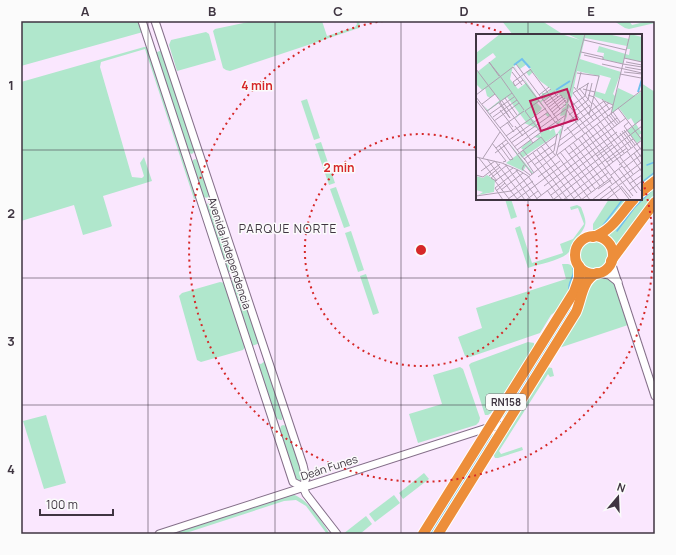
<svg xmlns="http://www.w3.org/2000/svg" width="676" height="555" font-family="Manrope,sans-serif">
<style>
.green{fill:#b0e7cc}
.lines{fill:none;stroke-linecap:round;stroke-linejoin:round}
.stream{stroke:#70c0ee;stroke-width:1.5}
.secondary-casing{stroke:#846f89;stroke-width:9}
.highway-casing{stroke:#fff;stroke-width:12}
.secondary{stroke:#fff;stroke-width:7}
.highway{stroke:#ed8e3a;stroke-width:10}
.grid{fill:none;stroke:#3f3541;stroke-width:1;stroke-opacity:0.55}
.ring{fill:none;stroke:#d62828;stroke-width:2;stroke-dasharray:2 4}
.labels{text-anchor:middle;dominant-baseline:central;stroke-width:3;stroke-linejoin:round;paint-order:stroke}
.shield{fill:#fbfbfb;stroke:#777079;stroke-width:1}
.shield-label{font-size:10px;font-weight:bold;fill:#3f3541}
.street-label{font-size:11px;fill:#3f3541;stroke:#fbfbfb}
.neighbourhood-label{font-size:12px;letter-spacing:1px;fill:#3f3541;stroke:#fbfbfb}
.inset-river{fill:none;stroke:#70c0ee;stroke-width:2}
.inset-road{fill:none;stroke:#afa0b2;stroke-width:1}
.view{fill:#c2185b;fill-opacity:0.15;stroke:#c2185b;stroke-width:2}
.inset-edge{fill:none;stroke:#3f3541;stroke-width:2}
.centre{fill:#d62828;stroke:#fbfbfb;stroke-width:2}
.ring-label{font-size:12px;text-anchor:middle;font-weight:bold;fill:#d62828;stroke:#fbfbfb;stroke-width:3;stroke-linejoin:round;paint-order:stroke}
.neatline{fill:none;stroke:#3f3541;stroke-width:1.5}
.grid-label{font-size:13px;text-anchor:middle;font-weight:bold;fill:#3f3541}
</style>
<rect width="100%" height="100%" fill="#fae7fe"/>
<g class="green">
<polygon points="21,21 139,21 143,32 21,66"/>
<polygon points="253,21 322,21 327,36 355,27 357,24 356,21 359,21 360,26 359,28 230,71 226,70 223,68 213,31 215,29"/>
<polygon points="502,21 542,21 564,35 513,35"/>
<polygon points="614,21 629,21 632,25 648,21 655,21 655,23 629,29 625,28"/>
<polygon points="206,32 209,34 216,60 177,71 169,45 171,40"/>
<polygon points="144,47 147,47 197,198 194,199 145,49 101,62 100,67 132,177 142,178 144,176 140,163 144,157 152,181 103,196 112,226 110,227 83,235 74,205 21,221 21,82"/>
<polygon points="162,50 195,151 192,154 189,153 155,53"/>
<polygon points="641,83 655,92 655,178 641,188"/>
<polygon points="307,99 320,138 314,140 301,101"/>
<polygon points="321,142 335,183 329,185 315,144"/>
<polygon points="195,159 199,161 210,194 208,198 203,197 192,163 193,160"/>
<polygon points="655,184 655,196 616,247 604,235 636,199 641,199 641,195"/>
<polygon points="336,187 350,226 344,228 330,189"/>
<polygon points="505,199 511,199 517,217 511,219"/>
<polygon points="609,199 630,199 610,223 596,231 593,230 593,224"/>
<polygon points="208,203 213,204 235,271 232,273 227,271 206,207"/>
<path d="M577,205L581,207C587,223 588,224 577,238C574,243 572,250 567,254C558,261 539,264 528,268L515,228L520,226L532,263L563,253L560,244L573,239L584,224L578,208L571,210L570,207Z"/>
<polygon points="351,231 364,270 358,272 345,233"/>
<circle cx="593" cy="255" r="16"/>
<polygon points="562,264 568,264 574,266 577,276 561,307 551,315 540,333 470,357 465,356 458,337 482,328 476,308 566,279"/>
<polygon points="366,274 379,313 373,315 360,276"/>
<polygon points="603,276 614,281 629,323 628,325 559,348 587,288 594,278"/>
<polygon points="234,278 237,278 260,343 252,346 231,282"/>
<polygon points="220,282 225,283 245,347 243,350 201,362 197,360 179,296 182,293"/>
<polygon points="579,289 576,306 506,417 501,418"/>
<polygon points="528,342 534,343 534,347 491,413 488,415 485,415 469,365 471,363"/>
<polygon points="265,361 283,416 282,420 280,420 276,418 258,363 261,364"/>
<polygon points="460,367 463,369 480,418 479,422 476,425 418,443 409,414 442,404 433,375"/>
<polygon points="547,367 552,368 554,376 550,377 548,374 499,451 501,454 522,447 523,450 498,458 495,458 493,454"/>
<polygon points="46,415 66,483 44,489 23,421"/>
<polygon points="283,425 287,426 299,463 302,478 301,480 298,481 296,480 280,429 281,426"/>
<polygon points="490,434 493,434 493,437 434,534 427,534"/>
<polygon points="424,473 429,479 403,499 399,493"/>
<path d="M291,494C307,497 321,521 330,534H327L306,506L296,500L284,501L183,534H165Z"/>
<polygon points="394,495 400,503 375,522 369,514"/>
<polygon points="366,516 372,524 360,534 343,534"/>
</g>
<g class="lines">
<g class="stream">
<polyline points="647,165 655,162"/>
<polyline points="641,183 655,172"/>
<polyline points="601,228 623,199"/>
<polyline points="617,231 634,208 650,192"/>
<path d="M569,289C568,281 576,275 573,268"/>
<polyline points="502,417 536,365 574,303"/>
<polyline points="430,534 491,436"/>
</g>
<defs>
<g id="secondary">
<polyline points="142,21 293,482 303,487 306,494 337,534"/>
<polyline points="155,21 303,465 306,478 303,487"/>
<polyline points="611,262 655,396"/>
<polyline points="598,273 609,275 618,282"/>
<polyline points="159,534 490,427 507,425"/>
</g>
<g id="highway">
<polyline points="641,192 655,181"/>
<circle cx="594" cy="255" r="19"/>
<path d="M593,237C613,230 620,214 634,199"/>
<polyline points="611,261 655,202"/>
<polyline points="423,534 574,292 579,278 579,266"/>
<path d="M438,534L576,312C582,298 582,280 597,273"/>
</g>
</defs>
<use href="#secondary" class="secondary-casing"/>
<use href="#highway" class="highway-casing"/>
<use href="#secondary" class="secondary"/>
<use href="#highway" class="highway"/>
</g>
<path class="grid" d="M148,21V534M275,21V534M401,21V534M528,21V35M21,150H477M641,150H655M528,199V534M21,278H655M21,405H655"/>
<g class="ring">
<path d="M525 199A116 116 0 1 1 476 148"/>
<path d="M459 21A232 232 0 0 1 508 35M641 176A232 232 0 1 1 383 21"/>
</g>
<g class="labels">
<rect class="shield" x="486" y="394" width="40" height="16" rx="3"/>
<g class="shield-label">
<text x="506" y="402">RN158</text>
</g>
<g class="street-label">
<text transform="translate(230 253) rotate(72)">Avenida Independencia</text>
<text transform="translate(329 467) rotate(-18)">Deán Funes</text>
</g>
<g class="neighbourhood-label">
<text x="288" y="228">PARQUE NORTE</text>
</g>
</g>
<g transform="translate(476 34)">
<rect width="166" height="166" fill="#fae7fe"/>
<path d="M24,0H85L104,6L91,0H132L153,5L154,0L166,3V28L148,24L147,30L127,25L128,19L121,18L123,12L153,21L154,15H151V12L109,4L104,25L145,38L137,60L139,62L142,54L159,62L166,57V85L160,90L166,99L163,101L166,105L161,109L151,97L159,91L155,84L152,86L143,74L136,79V70L118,62L123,42L101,37L96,63L92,69L94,73L91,76V82L87,92L90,81L84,82L86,75L90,72H88L86,70L89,71L91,66L80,58L65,68L79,88L74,81L72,83L69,80L72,78L63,67L61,69L66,74L64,77L55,84L59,87L65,99L86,85L83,90L86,93L84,105L83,99L46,124L43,120L53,112L47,116L45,114L54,106L56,109L60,107L63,104L58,103L63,100L65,103L63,95L48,89L50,88L44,80L39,85L43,79L31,63L12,77L18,86L7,71L12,76L24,66L19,60L14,64L11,62L9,54L0,61L6,56L0,50V39L20,23L17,19L0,31V19ZM40,30L44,35L51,30L55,35L50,38L53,42L57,38L64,47L75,55L72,59H66V64L79,57L64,67L46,42L50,49L42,55L34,45L37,32L42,37L38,32ZM124,41L135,44L129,60L119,57ZM80,89L86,93L80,101L78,94L74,97L72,94ZM34,110L57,139L56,140L50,132L47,137L30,129L41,121ZM11,141L19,146L18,158L2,161L7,158L0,156V142L7,144Z" fill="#b0e7cc" fill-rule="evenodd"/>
<path class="inset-river" d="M38,31L46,25L54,34M80,56L94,47M162,58L166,45"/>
<path class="inset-road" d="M108,6L150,16M105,18L127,23V26M108,21L147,30M148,24L166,28M150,28L166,31M40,30L82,86M126,30L166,39M147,30L166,33M149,33L166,36M0,35L12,51M54,35L84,75M36,38L46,51M148,38L166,40M101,39L123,42L113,81M144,40L165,44M23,42L13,28L24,42M24,42L48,76M47,46L39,52L37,48L55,35M12,51L25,68M98,53L148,119M103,54L116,70M101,55L105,38M107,55L119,58M97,59L118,87M97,59L113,49M0,61L37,33L79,88L87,93M63,61L73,53M112,61L118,63L132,82M0,63L49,126M64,63L75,55M29,64L41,81M66,65L79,57M94,65L117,94M126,65L134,76M0,66L56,140M26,67L57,109M68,67L78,59L82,63M23,69L34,84L24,68M69,69L82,60M91,69L109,0M117,69L152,116M6,70L19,60M92,70L137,128M71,71L85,61L90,69M73,73L86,63M94,73L109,62L112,49M142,74L166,106M24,76L37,93M74,76L89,64M91,76L109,100M11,77L36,59M49,77L63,67M49,77L65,99M76,78L90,66M137,78L144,88M14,80L38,63M135,80L154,0M135,80L143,90M77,81L90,70M93,81L112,66L116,49M133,81L141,91M17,83L41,66M131,83L139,93M18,87L43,69M31,88L38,98M153,88L148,92L166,117M89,90L114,71M121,90L145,122M39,92L47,102M91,93L101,106M117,93L165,157M24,94L48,77M148,96L159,111M88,97L128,67L137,71M146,97L157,112M64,99L90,81M110,99L133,131M144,99L155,114M30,102L70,74M106,102L130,134M65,103L79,121M102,104L136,150M33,106L72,78M84,106L133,69M97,108L128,149M16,109L30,127L27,128M35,109L75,81M70,109L82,100M23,111L34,126L37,125L26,109M93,111L124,152M65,112L106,166M38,113L90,75M82,113L136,73M158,113L166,124M20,114L30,106M89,115L119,155M41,116L64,99M47,116L86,166M61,116L99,166M151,117L166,138M84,118L115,158M19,119L32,109M57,119L92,166M158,119L166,131M42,120L65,103M93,120L141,84M80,121L92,71M81,121L166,56M81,121L114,166M121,122L136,111M0,123L26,129L42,136L52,142L65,161M144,123L157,140M3,124L21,147M7,124L24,98M48,124L58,139M11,125L34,156M48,125L70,109M131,128L151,114M29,130L55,166M51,130L80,109M48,131L46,135L54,141M58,131L78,117L81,100M143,131L166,113M129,134L153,165M148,134L166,120M143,135L161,159M40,136L62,166M5,137L19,127L49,166M0,141L7,143L24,130M135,141L146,132M13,142L24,133M62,143L84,127M20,147L15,144L31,131M153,150L166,141M68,152L141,98M133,152L143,166M145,152L155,164M122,155L135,146M25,156L47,139M34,156L42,166M71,156L78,166M20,157L29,149M153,157L166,147M75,161L166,92M0,162L35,157L80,121M157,162L133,131L166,106M32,165L57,147M41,165L150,84M78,165L157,105M27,166L19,154L42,136M34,166L19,147L37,134M50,166L62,157M59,166L166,85M87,166L133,131M96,166L133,138M105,166L136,143M116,166L166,128M123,166L166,134M130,166L145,154"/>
<path class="view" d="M91,55L101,85L65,97L54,67Z"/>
<rect width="166" height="166" class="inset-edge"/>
</g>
<circle cx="421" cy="250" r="6" class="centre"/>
<g class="ring-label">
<text x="257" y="90">4 min</text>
<text x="339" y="172">2 min</text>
</g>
<rect width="676" height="555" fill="none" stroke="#fbfbfb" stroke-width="44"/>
<g transform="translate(618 497) rotate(19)" stroke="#fbfbfb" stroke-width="3" paint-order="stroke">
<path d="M0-3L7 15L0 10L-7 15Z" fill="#3f3541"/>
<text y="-6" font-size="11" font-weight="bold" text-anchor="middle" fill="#3f3541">N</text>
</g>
<path d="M40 509v6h73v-6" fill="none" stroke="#3f3541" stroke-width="2"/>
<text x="46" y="509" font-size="12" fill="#3f3541" stroke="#fbfbfb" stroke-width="3" paint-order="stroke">100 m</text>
<rect x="22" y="22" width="632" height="511" class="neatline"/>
<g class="grid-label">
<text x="85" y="16">A</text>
<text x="212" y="16">B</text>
<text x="338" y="16">C</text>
<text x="464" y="16">D</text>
<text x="591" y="16">E</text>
<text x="11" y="90">1</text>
<text x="11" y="218">2</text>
<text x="11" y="346">3</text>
<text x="11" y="474">4</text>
</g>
</svg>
